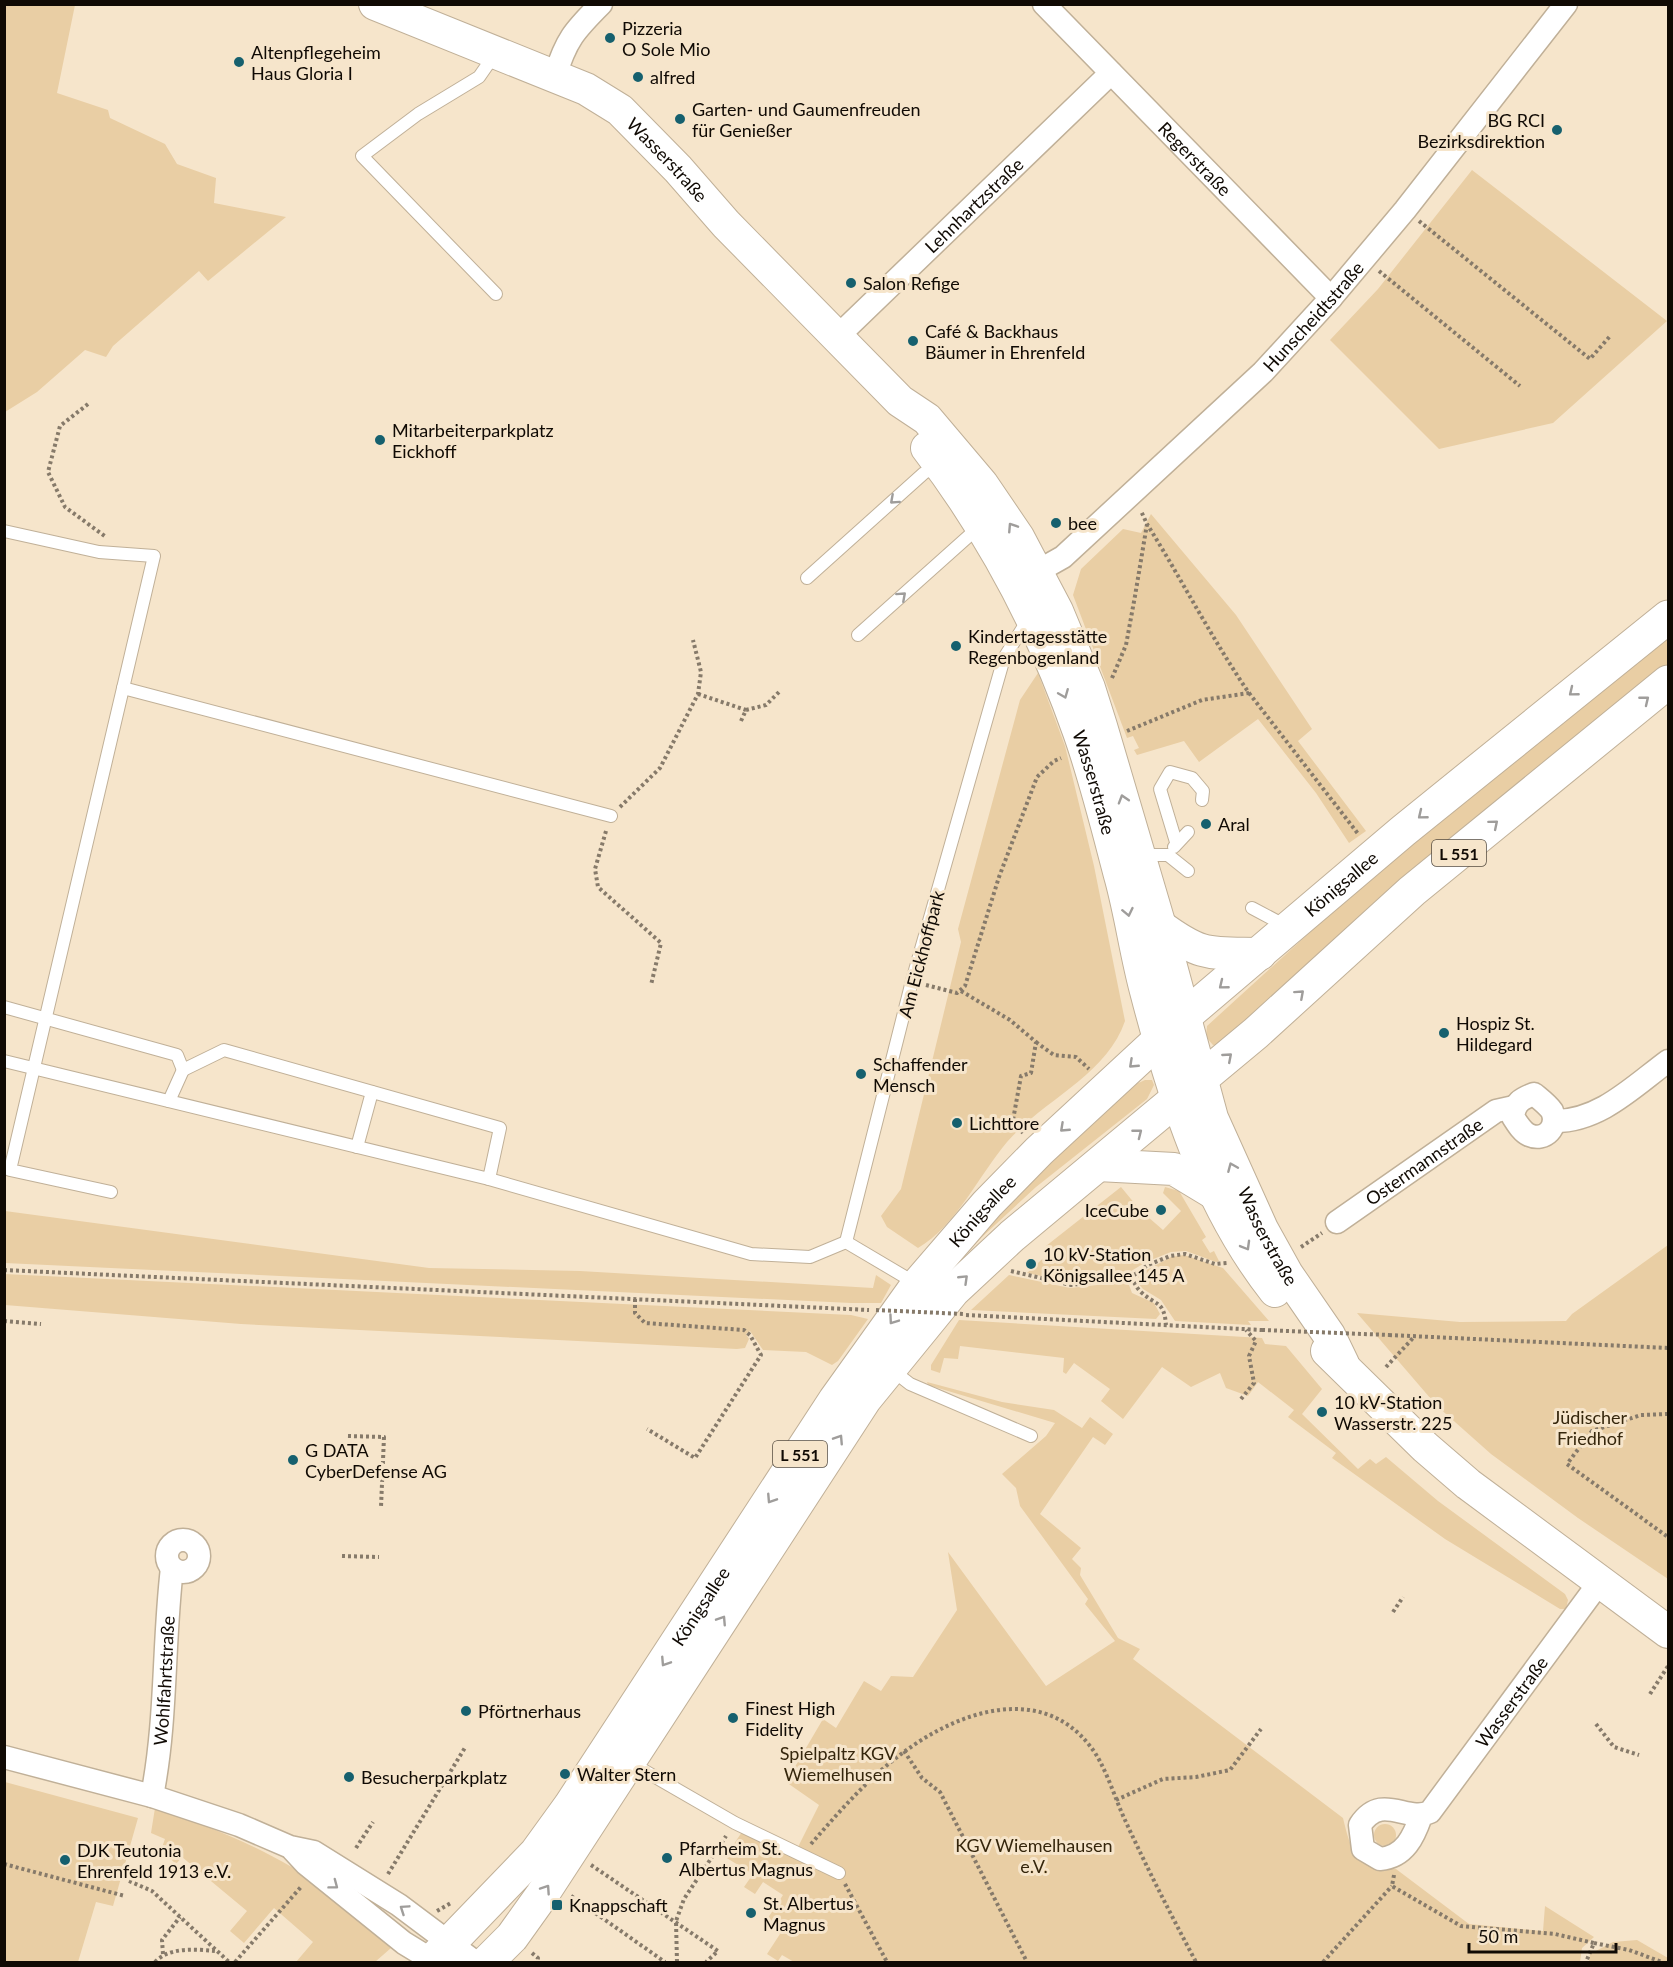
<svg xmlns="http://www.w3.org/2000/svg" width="1673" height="1967" font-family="Lato,sans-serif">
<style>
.green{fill:#e9cea4}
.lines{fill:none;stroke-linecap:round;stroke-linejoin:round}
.service-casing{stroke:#c0b098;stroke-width:14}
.minor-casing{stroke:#c0b098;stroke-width:25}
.secondary-casing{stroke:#c0b098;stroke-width:34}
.primary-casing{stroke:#c0b098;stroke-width:35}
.path{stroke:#867a6a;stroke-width:4;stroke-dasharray:3 3;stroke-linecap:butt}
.service{stroke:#fff;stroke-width:12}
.minor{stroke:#fff;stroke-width:22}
.secondary{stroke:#fff;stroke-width:32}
.primary{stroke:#fff;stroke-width:33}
.path-bridge{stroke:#867a6a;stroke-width:4;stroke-dasharray:3 3;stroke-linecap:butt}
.oneway{stroke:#9f9d9b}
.poi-dot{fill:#16606e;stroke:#f6e5cb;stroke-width:2}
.labels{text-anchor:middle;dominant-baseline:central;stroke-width:6;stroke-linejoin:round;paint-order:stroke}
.shield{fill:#f6e5cb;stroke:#554c40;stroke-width:1.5}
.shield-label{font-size:16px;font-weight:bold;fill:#100a04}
.poi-label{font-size:18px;fill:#100a04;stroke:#f6e5cb;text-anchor:start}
.street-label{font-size:18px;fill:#100a04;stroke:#f6e5cb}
.park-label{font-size:18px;fill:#35260c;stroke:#f6e5cb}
</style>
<rect width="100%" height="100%" fill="#f6e5cb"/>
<g class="green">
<polygon points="4,5 75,5 57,93 108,110 110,118 165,144 177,164 216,178 214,203 286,217 208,281 199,271 113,346 106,357 85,350 37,392 5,412"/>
<polygon points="1472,170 1667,321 1553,423 1439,449 1330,340 1378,289"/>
<polygon points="1151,514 1236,615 1312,729 1298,741 1366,831 1349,843 1316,793 1258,719 1199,762 1184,741 1137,755 1134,750 1139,748 1133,736 1127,738 1073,595 1081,569 1123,529 1141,533"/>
<polygon points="1668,631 1668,671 1222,1046 1213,1045 1206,1037 1207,1026 1307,935 1340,899"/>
<path d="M1038,673L1065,746L1094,866L1125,1021C1107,1075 1043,1100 1007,1142C979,1175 956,1226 918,1248L887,1227L881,1216L901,1189L961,942L958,929L1020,700Z"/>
<path d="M1145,1080H1152L1154,1085L1147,1099L1036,1187L982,1237L925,1298L820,1449L629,1745L508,1926L502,1921L528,1889C603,1772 679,1656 755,1540C845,1403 934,1267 1053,1154C1080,1128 1109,1095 1145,1080Z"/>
<polygon points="1121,1187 1140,1210 1163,1230 1181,1211 1163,1193 1165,1187 1179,1191 1206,1237 1202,1240 1210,1253 1214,1251 1219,1261 1216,1262 1186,1251 1171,1252 1146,1262 1128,1273 1106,1278 1070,1282 1027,1273 1050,1252 1046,1246"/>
<polygon points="5,1211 429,1268 580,1271 873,1288 876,1275 891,1285 881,1303 851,1303 5,1263"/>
<polygon points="1668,1245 1668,1579 1578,1518 1491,1454 1437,1406 1357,1313 1460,1322 1566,1321 1572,1314"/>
<polygon points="1184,1255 1223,1268 1269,1321 1248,1321 1251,1325 1175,1321 1161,1300 1143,1289 1138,1283 1139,1274 1171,1257"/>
<polygon points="4,1274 851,1315 868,1319 838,1361 832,1365 806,1352 763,1350 750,1331 746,1334 749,1339 745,1348 737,1349 241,1324 5,1305"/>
<polygon points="1009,1275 1070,1288 1124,1282 1129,1285 1132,1293 1154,1303 1160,1314 1156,1319 971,1310"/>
<polygon points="959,1320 1262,1338 1265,1344 1286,1346 1322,1389 1302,1414 1358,1469 1370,1459 1376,1464 1386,1457 1438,1501 1565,1594 1568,1600 1566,1609 1560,1609 1445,1539 1332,1458 1336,1453 1288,1417 1294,1410 1258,1382 1248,1396 1226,1388 1220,1373 1191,1387 1162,1367 1123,1419 1101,1401 1110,1389 1074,1363 1066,1374 1063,1372 1064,1358 960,1346 958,1359 944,1358 940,1373 931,1370 931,1365"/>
<path d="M927,1382L1002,1402L1054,1410L1082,1428L1090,1417L1113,1434L1105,1445L1093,1437L1040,1514L1081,1548L1072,1559L1081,1568L1080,1575L1118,1638L1140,1649L1133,1659L1343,1818C1351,1851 1356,1871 1396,1869L1469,1924L1543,1931L1545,1906L1594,1937L1582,1948L1580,1962H794L782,1955L778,1961L767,1954L780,1934L764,1924L783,1895L763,1882L755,1894L744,1887L753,1874L725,1857L742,1832L793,1857L819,1805L786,1782L823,1719L836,1728L864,1681L881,1691L891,1676L913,1677L957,1610L948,1552L1046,1686L1115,1641L1085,1604L1088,1599L1020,1506L1016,1488L1002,1474L1046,1436L1055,1423L928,1385Z"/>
<polygon points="5,1782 138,1818 113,1906 96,1902 78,1962 5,1962"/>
<path d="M155,1808C244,1837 329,1877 391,1948L375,1962H296L313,1942L274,1908L244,1943L230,1931L247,1911L182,1857L176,1864L161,1850L165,1839L151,1833Z"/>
<circle cx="1385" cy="1835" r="11"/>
<polygon points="1637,1940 1668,1958 1668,1962 1589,1962 1590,1954 1613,1942"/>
</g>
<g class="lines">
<defs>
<g id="service">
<polyline points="495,54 479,77 418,114 362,156 496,294"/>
<polyline points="4,531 99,552 154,556 10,1170 111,1192"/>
<polyline points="807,578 924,473 940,465"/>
<polyline points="858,635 980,526"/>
<polyline points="123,688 611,816"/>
<polyline points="1176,842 1160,789 1170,772 1192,778 1203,791 1202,800"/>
<polyline points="1174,847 1188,832"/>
<polyline points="1141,855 1168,855 1188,871"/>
<polyline points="1252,908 1286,926"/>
<polyline points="4,1007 177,1055 183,1070 224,1050 500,1128 489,1179 4,1061"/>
<polyline points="169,1101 183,1070"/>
<polyline points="357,1147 372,1092"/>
<polyline points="489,1179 751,1254 810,1257 846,1242"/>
<polyline points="917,1284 846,1242 912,981 1004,658 1024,626 1031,622"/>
<polyline points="892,1370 910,1384 1031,1436"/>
<polyline points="631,1763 735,1823 839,1873"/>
</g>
<g id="minor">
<path id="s1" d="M1044,4L1331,298"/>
<path d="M555,76C566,40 574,31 601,4"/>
<path id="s2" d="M837,337L1111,73"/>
<path id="s3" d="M1024,579L1063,557L1263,372L1331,298L1405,210L1566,4"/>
<path d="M1534,1094C1540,1099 1548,1105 1552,1111C1559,1127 1545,1142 1529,1135C1522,1132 1517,1123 1513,1117C1515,1102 1521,1099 1534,1094Z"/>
<path d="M1554,1121C1599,1122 1634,1086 1668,1061"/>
<path id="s4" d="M1337,1222L1496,1111L1514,1107"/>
<circle cx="183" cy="1556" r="16"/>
<polyline points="4,1757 152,1796 239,1825 290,1847 314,1852 399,1905 475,1962"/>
<path id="s5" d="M152,1796C167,1720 163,1644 172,1568"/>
<path id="s6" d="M1421,1816C1414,1836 1405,1857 1380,1859L1363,1849L1360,1825C1382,1792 1406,1823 1430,1812L1599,1583"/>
<polyline points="293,1850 306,1864 404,1943 435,1962"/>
</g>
<g id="secondary">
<path id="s7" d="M375,4L586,89L620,110L678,169L726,224L900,401L927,419L982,484L1018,537L1057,611L1089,688L1101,726L1160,926L1212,1118L1262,1229L1287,1274L1329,1335L1343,1364"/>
<path id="s8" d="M927,448C993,534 1043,630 1079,732C1096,780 1108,830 1121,879C1131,916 1136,954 1146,991C1173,1095 1207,1205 1275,1291"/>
<path d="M1160,926C1202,957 1209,953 1260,954"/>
<polyline points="1098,1165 1174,1169 1217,1195"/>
<polyline points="1327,1351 1425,1447 1468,1484 1668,1632"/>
</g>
<g id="primary">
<path id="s9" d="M431,1962L536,1853L570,1806L835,1400L918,1284L987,1204L1039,1151L1185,1016L1403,831L1668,617"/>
<polyline points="487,1962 512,1937 542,1895 865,1399 953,1291 1012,1236 1256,1033 1412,891 1668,682"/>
</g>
</defs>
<use href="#service" class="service-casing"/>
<use href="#minor" class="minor-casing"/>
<use href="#secondary" class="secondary-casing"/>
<use href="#primary" class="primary-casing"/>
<g class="path">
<polyline points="1419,221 1590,359 1611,335"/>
<polyline points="1379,271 1520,386"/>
<polyline points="88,404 60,426 48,472 65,507 106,537"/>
<polyline points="1112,678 1126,645 1135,596 1147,524 1141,511"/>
<polyline points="1249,693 1359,835"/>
<polyline points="698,694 746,710"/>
<polyline points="741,721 746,710 766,705 780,691"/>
<path d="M1127,731L1202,700L1249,693C1212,639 1182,580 1147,524"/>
<polyline points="620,807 660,768 698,694 701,672 693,640"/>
<polyline points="606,831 595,869 598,887 661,943 651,985"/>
<polyline points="926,985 957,993 965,986 999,877 1037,777 1054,761 1061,758"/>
<polyline points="961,991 1010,1020 1036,1042 1031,1073 1021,1076 1013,1120 1023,1133"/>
<polyline points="1036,1042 1054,1055 1076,1057 1089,1069"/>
<polyline points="1301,1247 1322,1233"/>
<polyline points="4,1270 869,1310"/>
<polyline points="1011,1271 1071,1285 1131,1277 1148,1265 1170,1256 1185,1254 1215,1264 1227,1263"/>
<path d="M1131,1277C1134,1282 1137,1289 1142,1293C1157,1306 1164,1301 1166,1325"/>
<polyline points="635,1299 635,1313 645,1323 744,1330 750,1335 761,1355 695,1458 647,1429"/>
<polyline points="966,1315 1262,1330"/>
<polyline points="4,1321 41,1324"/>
<polyline points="1389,1335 1668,1348"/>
<polyline points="1386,1367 1414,1337"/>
<polyline points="1241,1399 1254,1383 1249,1356 1256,1341 1246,1330"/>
<polyline points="1668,1414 1641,1415 1592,1431 1567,1464 1668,1537"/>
<polyline points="348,1436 384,1437 381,1507"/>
<polyline points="342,1556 379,1557"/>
<polyline points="1393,1612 1403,1597"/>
<polyline points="1650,1694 1668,1666"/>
<polyline points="1596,1724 1614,1747 1639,1755"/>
<polyline points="904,1751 922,1778 940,1792 1027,1962"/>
<polyline points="1116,1800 1163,1779 1196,1777 1230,1770 1261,1729"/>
<path d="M811,1844C839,1812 869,1777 904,1752C959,1711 1041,1683 1090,1746C1105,1764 1115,1799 1125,1820C1147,1868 1171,1915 1196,1962"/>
<polyline points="356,1848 373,1822"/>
<polyline points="4,1864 125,1896"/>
<polyline points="591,1865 718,1951 706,1962"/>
<polyline points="388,1874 466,1746"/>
<polyline points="1394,1875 1392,1886 1461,1926 1555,1934 1594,1943 1586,1962"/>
<polyline points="129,1881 152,1891 229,1962"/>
<polyline points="845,1884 887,1962"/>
<polyline points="571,1896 665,1962"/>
<polyline points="437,1911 451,1903"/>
<polyline points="1594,1943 1629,1950 1662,1962"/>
<polyline points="532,1953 538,1958 537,1962"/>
<polyline points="163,1954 162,1940 180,1917"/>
<path d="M155,1962C169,1947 195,1949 215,1951"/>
<polyline points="235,1962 301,1887"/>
<polyline points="677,1962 676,1921 684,1899 726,1836"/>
<polyline points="1323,1962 1392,1886"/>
</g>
<use href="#service" class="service"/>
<use href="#minor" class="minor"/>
<use href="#secondary" class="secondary"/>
<use href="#primary" class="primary"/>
<g class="path-bridge">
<polyline points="876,1310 964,1314"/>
<polyline points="1262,1330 1389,1335"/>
</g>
</g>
<defs><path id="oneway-chevron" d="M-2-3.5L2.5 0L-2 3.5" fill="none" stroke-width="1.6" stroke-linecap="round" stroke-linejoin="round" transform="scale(1.5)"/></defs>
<g class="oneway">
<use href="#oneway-chevron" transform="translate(894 500) rotate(138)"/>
<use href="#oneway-chevron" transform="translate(1012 527) rotate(-123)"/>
<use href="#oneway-chevron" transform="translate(902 596) rotate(-42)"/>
<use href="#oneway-chevron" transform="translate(1573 692) rotate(141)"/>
<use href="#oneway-chevron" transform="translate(1064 694) rotate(68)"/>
<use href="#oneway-chevron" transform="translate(1645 700) rotate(-39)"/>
<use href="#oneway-chevron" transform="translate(1123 799) rotate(-107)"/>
<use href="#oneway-chevron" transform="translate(1422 815) rotate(141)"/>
<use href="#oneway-chevron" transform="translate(1494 824) rotate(-40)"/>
<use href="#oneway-chevron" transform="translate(1128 912) rotate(78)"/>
<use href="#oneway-chevron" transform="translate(1223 985) rotate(141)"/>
<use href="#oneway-chevron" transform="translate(1300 994) rotate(-42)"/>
<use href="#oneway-chevron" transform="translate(1228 1057) rotate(-41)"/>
<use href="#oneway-chevron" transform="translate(1133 1064) rotate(137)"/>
<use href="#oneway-chevron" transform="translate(1064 1128) rotate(137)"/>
<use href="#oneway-chevron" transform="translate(1138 1133) rotate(-38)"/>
<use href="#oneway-chevron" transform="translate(1232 1167) rotate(-113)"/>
<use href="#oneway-chevron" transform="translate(1246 1246) rotate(60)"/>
<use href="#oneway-chevron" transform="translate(964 1279) rotate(-44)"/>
<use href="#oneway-chevron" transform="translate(893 1320) rotate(125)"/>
<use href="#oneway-chevron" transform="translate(839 1439) rotate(-57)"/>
<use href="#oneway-chevron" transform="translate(771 1499) rotate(123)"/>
<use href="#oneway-chevron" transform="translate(722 1620) rotate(-57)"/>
<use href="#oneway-chevron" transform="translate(665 1662) rotate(123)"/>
<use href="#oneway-chevron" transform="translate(334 1885) rotate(37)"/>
<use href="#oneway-chevron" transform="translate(546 1889) rotate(-56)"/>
<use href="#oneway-chevron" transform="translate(404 1909) rotate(-146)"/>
</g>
<g class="poi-dot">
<circle cx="610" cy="38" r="6"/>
<circle cx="239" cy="62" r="6"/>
<circle cx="638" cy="77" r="6"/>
<circle cx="680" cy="119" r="6"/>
<circle cx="1557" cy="130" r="6"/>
<circle cx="851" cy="283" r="6"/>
<circle cx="913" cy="341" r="6"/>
<circle cx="380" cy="440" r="6"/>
<circle cx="1056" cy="523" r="6"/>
<circle cx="956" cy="646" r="6"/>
<circle cx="1206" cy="824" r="6"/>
<circle cx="1444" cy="1033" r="6"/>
<circle cx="861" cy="1074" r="6"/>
<circle cx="957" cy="1123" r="6"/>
<circle cx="1161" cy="1210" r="6"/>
<circle cx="1031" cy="1264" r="6"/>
<circle cx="1322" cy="1412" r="6"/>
<circle cx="293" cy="1460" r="6"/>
<circle cx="466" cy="1711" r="6"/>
<circle cx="733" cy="1718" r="6"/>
<circle cx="565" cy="1774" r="6"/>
<circle cx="349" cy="1777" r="6"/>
<circle cx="667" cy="1858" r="6"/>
<circle cx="65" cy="1860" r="6"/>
<rect x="551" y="1899" width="12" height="12" rx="3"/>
<circle cx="751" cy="1913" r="6"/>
</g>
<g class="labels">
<g class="shield">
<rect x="1432" y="840" width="54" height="26" rx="4.5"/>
<rect x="773" y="1441" width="54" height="26" rx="4.5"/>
</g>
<g class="shield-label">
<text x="1459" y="853">L 551</text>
<text x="800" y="1454">L 551</text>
</g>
<g class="poi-label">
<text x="622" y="28">Pizzeria<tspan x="622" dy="21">O Sole Mio</tspan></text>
<text x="251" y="52">Altenpflegeheim<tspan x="251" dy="21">Haus Gloria I</tspan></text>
<text x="650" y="77">alfred</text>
<text x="692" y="109">Garten- und Gaumenfreuden<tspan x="692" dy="21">für Genießer</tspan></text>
<text x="1545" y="120" text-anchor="end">BG RCI<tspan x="1545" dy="21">Bezirksdirektion</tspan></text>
<text x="863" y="283">Salon Refige</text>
<text x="925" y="331">Café &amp; Backhaus<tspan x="925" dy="21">Bäumer in Ehrenfeld</tspan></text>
<text x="392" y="430">Mitarbeiterparkplatz<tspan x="392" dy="21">Eickhoff</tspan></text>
<text x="1068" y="523">bee</text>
<text x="968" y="636">Kindertagesstätte<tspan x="968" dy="21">Regenbogenland</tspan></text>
<text x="1218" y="824">Aral</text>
<text x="1456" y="1023">Hospiz St.<tspan x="1456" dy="21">Hildegard</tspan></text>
<text x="873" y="1064">Schaffender<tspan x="873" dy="21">Mensch</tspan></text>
<text x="969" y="1123">Lichttore</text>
<text x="1149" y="1210" text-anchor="end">IceCube</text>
<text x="1043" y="1254">10 kV-Station<tspan x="1043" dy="21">Königsallee 145 A</tspan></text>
<text x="1334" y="1402">10 kV-Station<tspan x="1334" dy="21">Wasserstr. 225</tspan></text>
<text x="305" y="1450">G DATA<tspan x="305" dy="21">CyberDefense AG</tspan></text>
<text x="745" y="1708">Finest High<tspan x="745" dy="21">Fidelity</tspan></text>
<text x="478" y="1711">Pförtnerhaus</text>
<text x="577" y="1774">Walter Stern</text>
<text x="361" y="1777">Besucherparkplatz</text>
<text x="679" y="1848">Pfarrheim St.<tspan x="679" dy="21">Albertus Magnus</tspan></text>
<text x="77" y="1850">DJK Teutonia<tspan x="77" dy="21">Ehrenfeld 1913 e.V.</tspan></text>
<text x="763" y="1903">St. Albertus<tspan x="763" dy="21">Magnus</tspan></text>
<text x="569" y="1905">Knappschaft</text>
</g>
<g class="street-label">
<text stroke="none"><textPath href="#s1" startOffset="216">Regerstraße</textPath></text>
<text stroke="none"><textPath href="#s7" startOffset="336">Wasserstraße</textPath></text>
<text stroke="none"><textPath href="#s2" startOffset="190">Lehnhartzstraße</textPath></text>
<text stroke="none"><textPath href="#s3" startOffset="392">Hunscheidtstraße</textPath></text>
<text stroke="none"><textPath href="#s8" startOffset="376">Wasserstraße</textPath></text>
<text stroke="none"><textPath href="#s9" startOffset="1420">Königsallee</textPath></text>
<text transform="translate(921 954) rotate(-75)">Am Eickhoffpark</text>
<text stroke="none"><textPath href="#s4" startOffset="106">Ostermannstraße</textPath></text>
<text stroke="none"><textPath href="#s9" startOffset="934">Königsallee</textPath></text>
<text stroke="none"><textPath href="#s7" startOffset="1598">Wasserstraße</textPath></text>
<text stroke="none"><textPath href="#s9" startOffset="448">Königsallee</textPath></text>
<text stroke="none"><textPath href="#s5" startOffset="116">Wohlfahrtstraße</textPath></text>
<text stroke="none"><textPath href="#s6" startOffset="321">Wasserstraße</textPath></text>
</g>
<g class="park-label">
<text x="1590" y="1417">Jüdischer<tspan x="1590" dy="21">Friedhof</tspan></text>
<text x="838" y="1753">Spielpaltz KGV<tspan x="838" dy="21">Wiemelhusen</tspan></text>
<text x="1034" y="1845">KGV Wiemelhausen<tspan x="1034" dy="21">e.V.</tspan></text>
</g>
</g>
<rect width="1673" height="1967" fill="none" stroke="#100a04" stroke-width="12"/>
<path d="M1469 1943v9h147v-9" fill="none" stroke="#100a04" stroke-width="3"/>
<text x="1478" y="1943" font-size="18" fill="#100a04" stroke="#f6e5cb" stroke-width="4.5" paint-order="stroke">50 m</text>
</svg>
